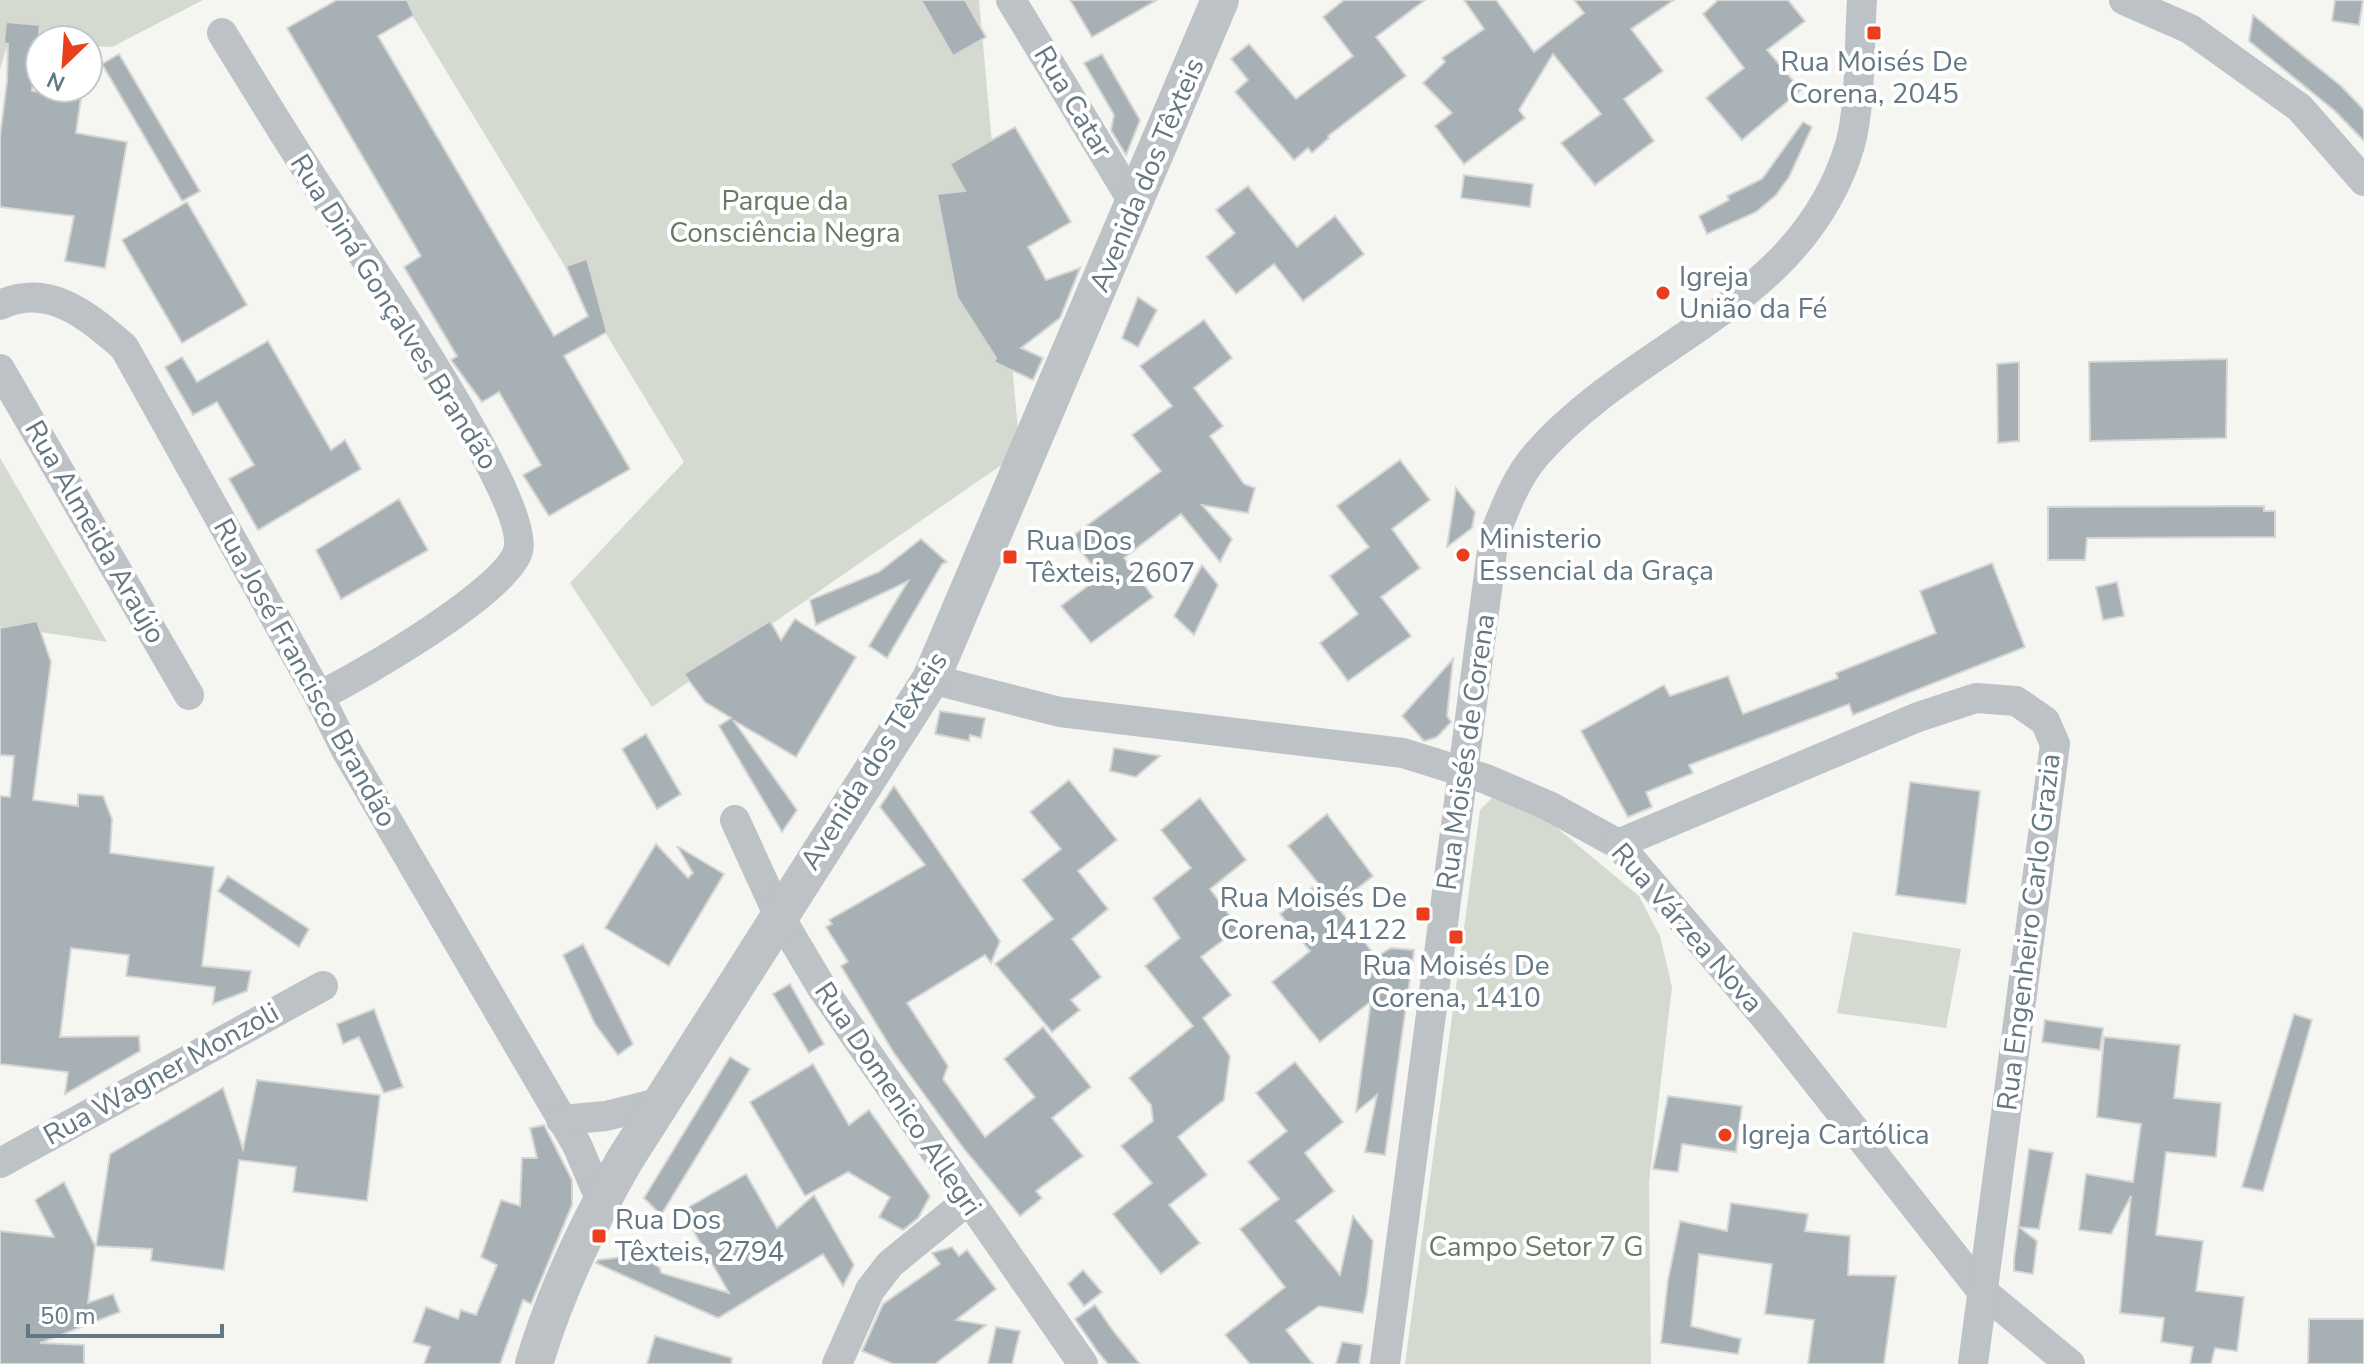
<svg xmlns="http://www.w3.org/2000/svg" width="2364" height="1364" font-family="'Nunito Sans',sans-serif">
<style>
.green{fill:#d5dad0}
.building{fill:#a7b0b5;stroke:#d6d6d4;stroke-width:2}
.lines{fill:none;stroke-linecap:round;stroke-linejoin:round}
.minor{stroke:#bdc2c6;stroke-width:30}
.tertiary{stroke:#bdc2c6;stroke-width:38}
.poi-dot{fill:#ea3f1d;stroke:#fff;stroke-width:3}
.labels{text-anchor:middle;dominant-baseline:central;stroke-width:8;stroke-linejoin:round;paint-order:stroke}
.poi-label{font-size:28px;fill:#637784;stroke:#fff;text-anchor:start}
.street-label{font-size:28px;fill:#637784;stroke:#fff}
.park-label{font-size:28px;fill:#697a62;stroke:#fff}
</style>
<rect width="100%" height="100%" fill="#f5f5f1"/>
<g class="green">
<polygon points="0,0 203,0 112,47 88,46 88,40 8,43 0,69"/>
<polygon points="403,0 979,0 1020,452 652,707 570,583 684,462"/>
<polygon points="0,458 107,642 0,626"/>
<polygon points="1492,798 1550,822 1639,896 1660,936 1672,987 1649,1182 1651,1364 1405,1364 1480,810"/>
<polygon points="1853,932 1961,949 1946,1028 1837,1013"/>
</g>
<g class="building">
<polygon points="337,0 407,0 414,15 378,36 554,336 588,316 566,266 587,259 607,332 564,356 630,469 549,516 523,475 541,465 499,392 482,402 451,360 457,356 404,267 421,256 287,28"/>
<polygon points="921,0 965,0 986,37 953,56"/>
<polygon points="1070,0 1157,0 1092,37"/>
<polygon points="1344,0 1425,0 1376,37 1406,76 1328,136 1329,138 1312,153 1308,148 1294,160 1235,92 1248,80 1231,59 1249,44 1296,99 1353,56 1323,17"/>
<polygon points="1464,0 1496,0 1534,52 1584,13 1574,0 1674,0 1631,29 1663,71 1624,99 1654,141 1595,185 1561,143 1601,114 1553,54 1519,110 1525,118 1464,164 1435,126 1452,113 1423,83 1445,62 1442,58 1484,29"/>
<polygon points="1718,0 1788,0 1805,21 1767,50 1801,90 1742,140 1706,98 1744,68 1703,14"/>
<polygon points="2335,0 2363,0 2359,25 2332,21"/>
<polygon points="2253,15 2341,86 2364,110 2364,141 2335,111 2249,41"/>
<polygon points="6,22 40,25 32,91 81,97 76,133 127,142 105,268 65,261 74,216 0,207 0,137 7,81 8,44 4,43"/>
<polygon points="119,54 200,191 182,201 102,64"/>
<polygon points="1102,54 1140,120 1126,155 1111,130 1114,115 1084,63"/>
<polygon points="1803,122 1812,127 1789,177 1776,195 1756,212 1707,234 1699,216 1729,200 1727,196 1762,179"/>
<polygon points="1015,127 1071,222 1028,247 1046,280 1080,268 1060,318 1021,348 1043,358 1033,380 994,362 996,358 957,297 937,194 965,191 950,164"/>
<polygon points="1464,175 1533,184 1530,207 1461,198"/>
<polygon points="1248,186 1297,247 1335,216 1364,254 1303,301 1274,264 1236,294 1206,257 1235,233 1216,210"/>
<polygon points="187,202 247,305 182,343 122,240"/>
<polygon points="1138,297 1157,310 1138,347 1122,338"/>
<polygon points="1204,320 1232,358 1194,388 1223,426 1210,436 1244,484 1255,488 1248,513 1202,505 1232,539 1220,562 1181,514 1124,558 1153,597 1091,643 1061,606 1101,576 1070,538 1161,471 1132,435 1172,406 1140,366"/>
<polygon points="268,341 331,450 345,440 361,469 258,530 229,479 254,465 217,402 193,415 165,367 182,357 197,382"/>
<polygon points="2227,359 2226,438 2090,441 2089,362"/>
<polygon points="2019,362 2019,441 1998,443 1997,364"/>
<polygon points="1400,460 1430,500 1392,529 1420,568 1381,597 1411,636 1348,681 1320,643 1358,614 1330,576 1369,547 1337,506"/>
<polygon points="1456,488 1475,512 1472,528 1447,547"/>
<polygon points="399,499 428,550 341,599 316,550"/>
<polygon points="2264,506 2264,511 2275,511 2275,537 2087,538 2085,560 2048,560 2048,507"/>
<polygon points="921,539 947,562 942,564 887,658 869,646 908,581 816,625 810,600 879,572"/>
<polygon points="1992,563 2025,647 1853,715 1849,704 1689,765 1693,773 1646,792 1652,807 1628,817 1581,731 1664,685 1670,696 1728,676 1743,714 1838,678 1836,673 1936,633 1920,591"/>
<polygon points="1202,565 1218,585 1194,635 1174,616"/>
<polygon points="2117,582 2124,616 2103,620 2096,587"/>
<polygon points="795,619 856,657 796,757 733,720 797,810 782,832 719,726 731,718 705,702 684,674 770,621 781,640"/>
<polygon points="37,621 51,662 33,800 78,806 78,794 103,796 112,819 110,853 214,867 202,966 251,971 247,991 213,1004 215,987 126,976 129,955 71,948 60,1037 139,1036 140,1051 65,1094 68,1072 0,1064 0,796 10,797 14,756 0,755 0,628"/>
<polygon points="1453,659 1447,716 1451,722 1437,737 1424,741 1402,716"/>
<polygon points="940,711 985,718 981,738 970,735 969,741 935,734"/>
<polygon points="646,734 681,794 657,809 622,749"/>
<polygon points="1114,748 1131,751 1160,756 1136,777 1110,771"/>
<polygon points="1069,780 1117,840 1078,871 1108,909 1072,939 1101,977 1071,1000 1080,1010 1052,1032 995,964 1053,919 1022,880 1061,849 1030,812"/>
<polygon points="1910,782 1980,791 1966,904 1896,895"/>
<polygon points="894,786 1000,941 991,963 985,955 907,1003 948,1066 943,1079 985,1137 1035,1097 1004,1059 1043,1027 1091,1087 1052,1118 1083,1156 1036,1191 1042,1198 1020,1216 964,1149 894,1053 841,966 848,962 826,927 832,924 829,920 925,865 880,807"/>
<polygon points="1200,798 1246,860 1210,889 1239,928 1201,957 1231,995 1203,1018 1230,1056 1224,1100 1178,1137 1207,1175 1169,1205 1200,1243 1161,1274 1113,1214 1152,1183 1121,1146 1153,1121 1151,1105 1129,1078 1193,1026 1145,966 1180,938 1153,898 1191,868 1161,830"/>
<polygon points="1327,814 1373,876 1336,905 1376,957 1391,948 1414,950 1385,1155 1365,1152 1377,1095 1356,1112 1371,1001 1320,1042 1272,982 1310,951 1280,914 1318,883 1288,846"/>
<polygon points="656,844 688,878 693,873 677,846 724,874 669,966 605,928"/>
<polygon points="228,876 309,929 299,947 218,891"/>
<polygon points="583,944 633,1044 618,1055 595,1024 563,955"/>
<polygon points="790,984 824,1044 809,1053 773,994"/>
<polygon points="374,1009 403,1087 384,1093 359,1037 343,1044 337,1024"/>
<polygon points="2294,1014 2312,1020 2263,1191 2242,1187"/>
<polygon points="2045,1020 2103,1028 2100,1050 2042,1042"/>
<polygon points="2104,1037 2180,1045 2174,1098 2221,1103 2216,1157 2166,1152 2156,1235 2203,1241 2196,1291 2244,1297 2237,1351 2215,1348 2211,1364 2190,1364 2193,1347 2161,1342 2164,1318 2120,1313 2131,1196 2111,1234 2079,1230 2086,1174 2133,1182 2141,1124 2097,1117"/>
<polygon points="730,1057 750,1069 661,1215 644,1198"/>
<polygon points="1295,1062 1343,1122 1305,1153 1334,1191 1296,1221 1340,1275 1353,1216 1373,1241 1367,1293 1363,1313 1319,1306 1286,1330 1313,1364 1250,1364 1225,1335 1285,1287 1240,1229 1279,1199 1248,1162 1287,1131 1256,1093"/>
<polygon points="813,1064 849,1125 869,1110 930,1196 918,1218 903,1230 879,1217 890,1197 848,1172 805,1196 750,1102"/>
<polygon points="257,1080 380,1095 367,1201 293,1192 296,1167 239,1160 224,1270 151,1261 152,1249 96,1246 110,1154 223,1088 243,1149"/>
<polygon points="1668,1096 1742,1106 1736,1152 1682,1144 1678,1172 1653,1169"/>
<polygon points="544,1125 572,1180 572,1205 531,1304 523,1300 500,1364 424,1364 430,1347 413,1342 426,1307 458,1319 461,1310 476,1315 497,1265 481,1257 501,1200 520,1206 522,1158 537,1158 530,1128"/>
<polygon points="2029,1149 2053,1153 2039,1229 2019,1227 2037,1241 2033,1274 2014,1271 2014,1259"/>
<polygon points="746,1174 777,1228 814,1195 854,1265 843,1286 823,1254 718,1318 596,1263 598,1260 639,1255 660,1268 661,1273 729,1293 682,1211"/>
<polygon points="64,1182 95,1246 88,1303 113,1294 120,1312 40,1343 84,1345 84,1364 0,1364 0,1231 54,1237 35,1200"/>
<polygon points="1731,1203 1808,1214 1805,1231 1850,1236 1848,1275 1896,1276 1884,1364 1808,1364 1814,1320 1765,1314 1772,1264 1699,1254 1691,1326 1741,1339 1738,1354 1661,1343 1668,1280 1680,1221 1727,1231"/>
<polygon points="952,1247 959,1256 967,1250 996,1289 956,1320 986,1325 935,1364 893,1364 862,1351 883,1304 940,1264 932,1253"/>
<polygon points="1083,1270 1102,1292 1084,1306 1068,1284"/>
<polygon points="1095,1305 1114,1332 1140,1364 1108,1364 1098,1352 1075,1319"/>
<polygon points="2309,1319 2364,1319 2364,1364 2308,1364"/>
<polygon points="996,1327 1020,1331 1012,1364 988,1364"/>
<polygon points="655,1336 732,1358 731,1364 647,1364"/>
<polygon points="1342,1342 1362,1345 1359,1364 1336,1364"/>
</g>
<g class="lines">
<g class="minor">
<polyline points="1011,0 1135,205"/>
<polyline points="2124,0 2190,29 2300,108 2364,181"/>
<path d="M222,33C256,88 289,143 325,197C359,250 532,501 518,551C506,592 360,676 319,696"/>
<path d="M0,305C49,282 88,316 124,347L319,696L346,750L577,1145L601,1201"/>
<polyline points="0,369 189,695"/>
<polyline points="931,679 1060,712 1403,753 1486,779 1549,806 1618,844 1771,1024 1981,1290 2070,1364"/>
<polyline points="735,820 778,914 822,988 1083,1364"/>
<polyline points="1618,844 1918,717 1976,698 2016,701 2045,721 2055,744 1973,1364"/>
<polyline points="561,1120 606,1116 658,1103"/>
<polyline points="0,1163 323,986"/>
<polyline points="837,1364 870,1290 890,1264 967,1201"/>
<path d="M1385,1364L1494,536C1505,508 1516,478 1536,455C1636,340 1802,306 1850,145C1861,106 1859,42 1862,0"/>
</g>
<path class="tertiary" d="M534,1364C555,1293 587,1226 624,1161L931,679L1220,0"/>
</g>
<g class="poi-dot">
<rect x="1866" y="25" width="16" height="16" rx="4"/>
<circle cx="1663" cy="293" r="8"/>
<circle cx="1463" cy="555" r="8"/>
<rect x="1002" y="549" width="16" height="16" rx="4"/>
<rect x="1415" y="906" width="16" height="16" rx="4"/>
<rect x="1448" y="929" width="16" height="16" rx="4"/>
<circle cx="1725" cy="1135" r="8"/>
<rect x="591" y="1228" width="16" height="16" rx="4"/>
</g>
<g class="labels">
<g class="poi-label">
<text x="1874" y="62" text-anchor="middle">Rua Moisés De<tspan x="1874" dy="32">Corena, 2045</tspan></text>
<text x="1679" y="277">Igreja<tspan x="1679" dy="32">União da Fé</tspan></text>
<text x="1479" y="539">Ministerio<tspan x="1479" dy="32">Essencial da Graça</tspan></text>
<text x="1026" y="541">Rua Dos<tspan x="1026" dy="32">Têxteis, 2607</tspan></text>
<text x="1407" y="898" text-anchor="end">Rua Moisés De<tspan x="1407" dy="32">Corena, 14122</tspan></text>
<text x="1456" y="966" text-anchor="middle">Rua Moisés De<tspan x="1456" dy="32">Corena, 1410</tspan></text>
<text x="1741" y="1135">Igreja Cartólica</text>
<text x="615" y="1220">Rua Dos<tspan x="615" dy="32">Têxteis, 2794</tspan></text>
</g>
<g class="street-label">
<text transform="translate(1073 102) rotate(59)">Rua Catar</text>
<text transform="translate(1147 175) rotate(-67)">Avenida dos Têxteis</text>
<text transform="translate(394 312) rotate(58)">Rua Diná Gonçalves Brandão</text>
<text transform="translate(95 532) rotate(60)">Rua Almeida Araújo</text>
<text transform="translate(305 673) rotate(61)">Rua José Francisco Brandão</text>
<text transform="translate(1466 752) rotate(-82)">Rua Moisés de Corena</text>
<text transform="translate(874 761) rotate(-58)">Avenida dos Têxteis</text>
<text transform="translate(1687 928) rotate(49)">Rua Várzea Nova</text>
<text transform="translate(2029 932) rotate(-83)">Rua Engenheiro Carlo Grazia</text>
<text transform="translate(161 1074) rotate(-29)">Rua Wagner Monzoli</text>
<text transform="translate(898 1099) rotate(56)">Rua Domenico Allegri</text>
</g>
<g class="park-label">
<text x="785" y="201">Parque da<tspan x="785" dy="32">Consciência Negra</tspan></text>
<text x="1536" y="1247">Campo Setor 7 G</text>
</g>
</g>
<g transform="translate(64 64) rotate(205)"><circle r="38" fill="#ffffff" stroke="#c1c9ce" stroke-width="2"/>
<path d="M0-6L14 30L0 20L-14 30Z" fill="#ea3f1d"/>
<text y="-12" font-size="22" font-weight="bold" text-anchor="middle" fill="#637784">N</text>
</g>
<path d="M28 1324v12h194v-12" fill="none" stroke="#637784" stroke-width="4"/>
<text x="40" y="1324" font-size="24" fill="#637784" stroke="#ffffff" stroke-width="6" paint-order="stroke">50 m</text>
</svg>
